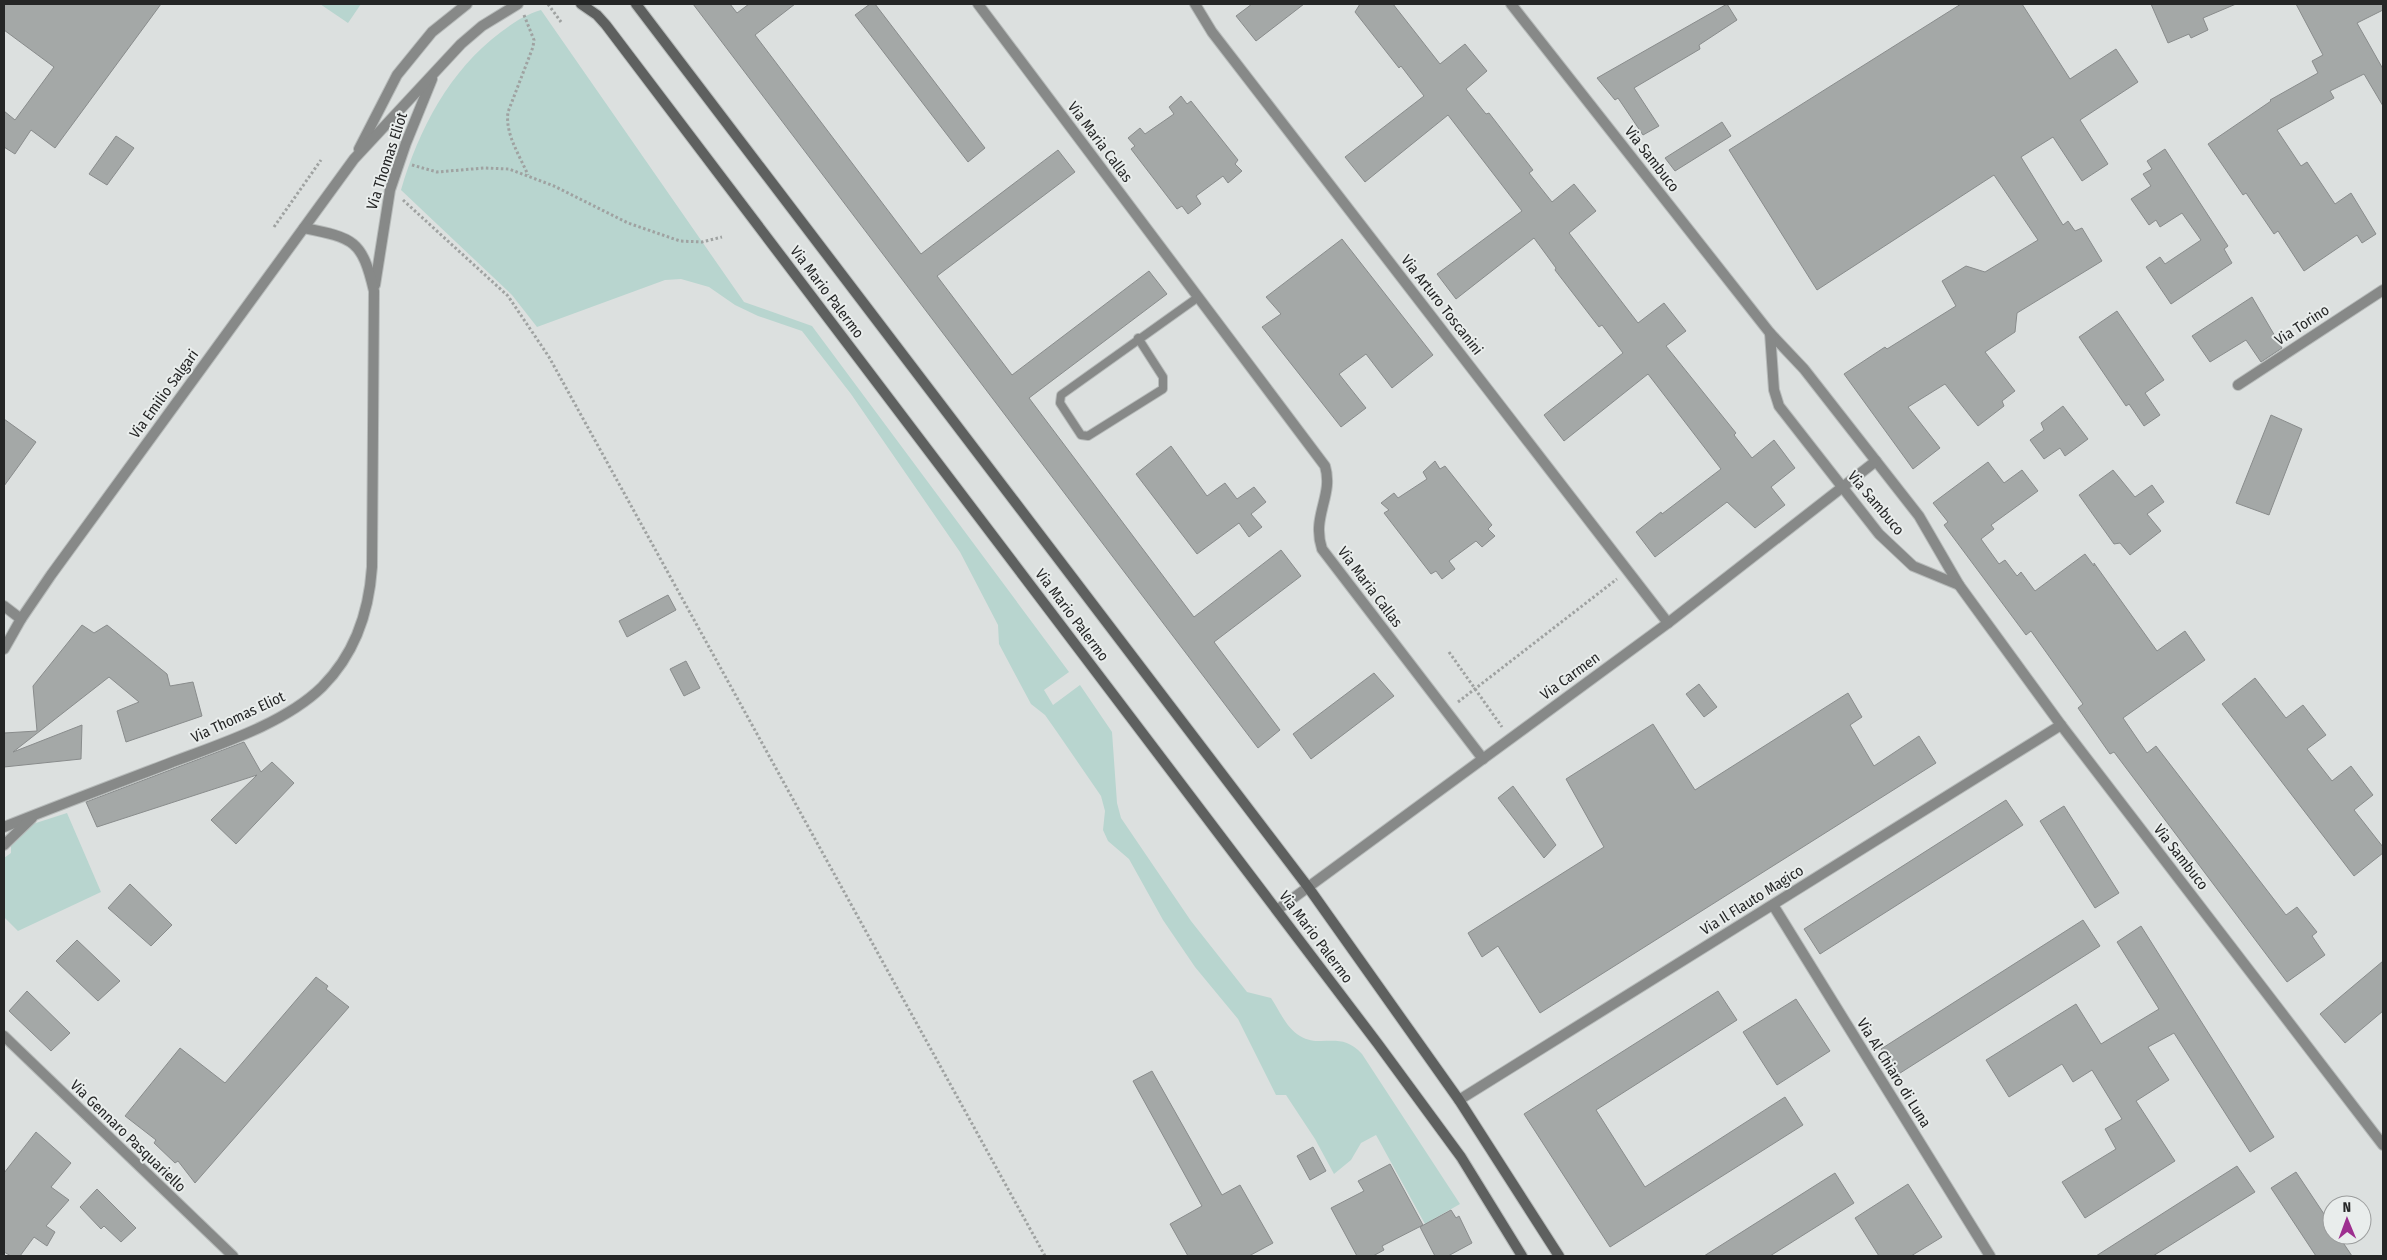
<svg xmlns="http://www.w3.org/2000/svg" width="2387" height="1260" font-family="'Fira Sans Condensed',sans-serif">
<style>
.green{fill:#b8d5cf}
.building{fill:#a4a8a7;stroke:#898c8c}
.lines{fill:none;stroke-linecap:round;stroke-linejoin:round}
.lane-casing{stroke:#b7bbba;stroke-width:10}
.street-casing{stroke:#b7bbba;stroke-width:12}
.secondary-casing{stroke:#b7bbba;stroke-width:12}
.path{stroke:#9fa2a1;stroke-width:3;stroke-dasharray:2.5 2.5;stroke-linecap:butt}
.lane{stroke:#878988;stroke-width:8}
.street{stroke:#878988;stroke-width:10}
.secondary{stroke:#5e605f;stroke-width:10}
.labels{text-anchor:middle;dominant-baseline:central;stroke-width:4;stroke-linejoin:round;paint-order:stroke}
.street-label{font-size:15px;fill:#252626;stroke:#e9edec}
</style>
<rect width="100%" height="100%" fill="#dce0df"/>
<g class="green">
<polygon points="320,4 361,4 348,23"/>
<path d="M541,10L744,302L812,326L1069,672L1044,690L1053,705L1080,685L1112,732L1117,803L1121,818L1191,921L1247,992L1271,998C1279,1010 1287,1029 1300,1036C1322,1049 1340,1030 1362,1054L1460,1204L1425,1224L1376,1135L1361,1143L1351,1160L1334,1174L1315,1139L1286,1095H1276L1238,1019L1195,967L1163,920L1129,859L1108,841L1103,830L1105,811L1101,796L1057,732L1045,715L1031,704L999,644L998,625L960,552L851,394L802,331L758,316L735,305L709,287L681,279L665,280L537,327L512,295L401,190C419,129 449,71 501,32C514,22 525,15 541,10Z"/>
<polygon points="67,813 101,892 18,931 4,917 4,858 11,853 11,831"/>
</g>
<g class="building">
<polygon points="4,4 161,4 55,148 31,130 15,154 4,147 4,111 15,120 54,67 4,30"/>
<polygon points="693,4 730,4 737,13 749,4 795,4 755,35 921,254 1058,150 1075,172 937,276 1012,375 1149,271 1167,294 1029,398 1194,617 1281,550 1301,576 1214,642 1280,730 1258,748"/>
<polygon points="870,4 875,4 985,148 968,162 855,15"/>
<polygon points="1252,4 1304,4 1256,41 1236,16"/>
<polygon points="1360,4 1393,4 1440,64 1465,44 1487,71 1466,89 1486,114 1489,113 1533,170 1529,173 1552,202 1574,184 1596,211 1569,233 1638,323 1664,303 1686,331 1666,346 1736,433 1734,435 1752,458 1774,440 1795,468 1771,487 1785,505 1755,528 1727,502 1655,557 1636,532 1661,512 1662,514 1721,469 1648,374 1564,441 1544,415 1623,353 1602,325 1599,327 1555,270 1556,268 1534,238 1456,299 1437,274 1522,211 1448,115 1365,182 1345,157 1424,96 1401,66 1399,68 1355,12"/>
<polygon points="1727,4 1737,20 1699,45 1700,49 1634,88 1659,126 1643,135 1618,98 1615,100 1597,78"/>
<polygon points="1961,4 2022,4 2070,79 2116,49 2138,82 2080,120 2108,164 2082,181 2053,137 2021,157 2063,225 2068,221 2075,231 2082,228 2102,261 2017,313 2015,332 1985,352 2015,391 2002,401 2004,406 1978,426 1945,384 1908,407 1940,448 1913,469 1844,374 1885,347 1887,349 1956,306 1942,281 1966,266 1985,272 2038,240 1994,175 1817,290 1729,150"/>
<polygon points="2151,4 2236,4 2203,18 2208,30 2191,38 2189,34 2168,43"/>
<polygon points="2296,4 2383,4 2383,10 2357,23 2383,69 2383,106 2364,74 2330,91 2334,98 2277,130 2301,166 2307,162 2335,204 2351,193 2376,234 2362,243 2357,235 2304,271 2278,231 2274,234 2246,193 2243,195 2208,144 2271,101 2270,100 2318,73 2312,61 2323,55"/>
<polygon points="1181,96 1187,104 1191,101 1238,160 1235,164 1242,171 1228,183 1223,176 1196,196 1201,204 1188,214 1182,206 1177,209 1131,149 1135,146 1128,138 1140,128 1145,134 1174,114 1169,107"/>
<polygon points="1722,122 1731,136 1675,171 1665,158"/>
<polygon points="116,136 134,148 107,185 89,174"/>
<polygon points="2165,149 2228,246 2224,249 2232,263 2171,304 2146,267 2160,257 2165,264 2201,240 2182,213 2160,227 2156,220 2149,225 2131,199 2151,186 2143,174 2152,169 2147,161"/>
<polygon points="1342,239 1433,355 1392,388 1366,354 1339,374 1366,408 1341,427 1262,327 1281,314 1266,297"/>
<polygon points="2252,297 2282,348 2261,362 2246,340 2210,362 2192,336"/>
<polygon points="2117,311 2164,380 2145,393 2160,415 2144,426 2129,404 2126,406 2079,337"/>
<polygon points="2063,406 2088,439 2065,456 2060,448 2044,459 2030,440 2044,430 2041,423"/>
<polygon points="2271,415 2302,429 2269,515 2236,503"/>
<polygon points="4,419 36,442 4,486"/>
<polygon points="1171,446 1207,496 1225,483 1237,499 1254,487 1266,502 1251,514 1262,527 1249,537 1239,523 1197,554 1136,474"/>
<polygon points="1435,461 1440,469 1445,466 1492,525 1488,529 1495,536 1482,547 1476,541 1449,561 1455,569 1442,579 1436,571 1431,574 1384,513 1389,510 1381,503 1394,493 1398,498 1427,479 1423,472"/>
<polygon points="1988,462 2004,483 2022,470 2038,491 1991,525 1994,529 1981,539 1999,564 2005,560 2017,576 2021,572 2035,591 2085,554 2094,566 2094,563 2157,651 2185,631 2205,660 2123,718 2147,753 2156,746 2286,915 2297,907 2317,932 2312,936 2325,955 2287,982 2114,752 2110,754 2078,708 2083,704 2031,631 2026,635 1944,525 1948,522 1933,503"/>
<polygon points="2113,470 2135,497 2152,485 2164,502 2147,514 2161,531 2130,555 2120,543 2114,544 2079,495"/>
<polygon points="668,595 676,610 627,637 619,621"/>
<polygon points="82,625 94,633 107,625 167,674 170,686 193,682 202,716 126,742 117,711 139,702 109,677 13,752 82,725 81,759 4,767 4,733 37,731 33,686"/>
<polygon points="686,661 700,688 684,696 670,669"/>
<polygon points="1374,673 1394,696 1311,759 1293,734"/>
<polygon points="2255,678 2286,718 2303,705 2326,735 2307,749 2332,781 2351,766 2373,795 2354,810 2383,847 2383,853 2354,876 2222,704"/>
<polygon points="1699,684 1717,707 1704,717 1686,694"/>
<polygon points="1848,693 1862,717 1850,725 1874,766 1919,736 1936,763 1540,1013 1498,946 1482,957 1468,933 1604,847 1566,779 1653,724 1695,790"/>
<polygon points="244,742 261,772 272,762 294,783 236,844 211,820 257,775 97,827 86,802"/>
<polygon points="1513,786 1556,845 1544,858 1498,798"/>
<polygon points="2006,800 2023,825 1820,954 1804,929"/>
<polygon points="2064,806 2119,893 2095,908 2040,821"/>
<polygon points="130,884 172,925 151,946 108,908"/>
<polygon points="2083,920 2100,946 1897,1075 1881,1049"/>
<polygon points="2141,926 2274,1137 2250,1152 2174,1033 2148,1047 2169,1080 2136,1101 2175,1161 2085,1218 2062,1182 2116,1149 2105,1129 2122,1119 2111,1101 2092,1070 2073,1082 2062,1064 2009,1097 1986,1060 2076,1004 2101,1044 2159,1009 2117,942"/>
<polygon points="77,940 120,981 98,1001 56,961"/>
<polygon points="2383,961 2383,1011 2345,1043 2320,1014"/>
<polygon points="316,977 328,986 326,989 349,1007 195,1183 178,1161 175,1163 154,1143 156,1140 125,1116 180,1048 225,1083"/>
<polygon points="27,991 70,1033 51,1051 9,1011"/>
<polygon points="1718,991 1737,1020 1596,1110 1645,1187 1785,1097 1803,1125 1610,1247 1524,1114"/>
<polygon points="1796,999 1830,1051 1777,1085 1743,1032"/>
<polygon points="1152,1071 1222,1195 1240,1185 1273,1243 1249,1256 1188,1256 1170,1224 1202,1206 1133,1081"/>
<polygon points="36,1132 71,1163 51,1187 69,1200 46,1226 55,1232 47,1246 34,1237 20,1256 11,1256 4,1252 4,1173"/>
<polygon points="1313,1147 1326,1171 1310,1180 1297,1156"/>
<polygon points="1390,1164 1423,1225 1382,1246 1384,1250 1373,1256 1357,1256 1331,1208 1364,1191 1358,1181"/>
<polygon points="2237,1166 2255,1192 2153,1256 2096,1256"/>
<polygon points="2296,1172 2332,1226 2332,1235 2338,1235 2352,1256 2316,1256 2271,1188"/>
<polygon points="1835,1173 1854,1203 1770,1256 1704,1256"/>
<polygon points="1908,1184 1942,1237 1911,1256 1879,1256 1855,1218"/>
<polygon points="97,1189 136,1228 121,1242 104,1226 101,1229 80,1207"/>
<polygon points="1451,1210 1456,1218 1459,1216 1472,1243 1448,1256 1435,1256 1420,1227"/>
</g>
<g class="lines">
<defs>
<polyline id="lane" points="1138,338 1163,377 1163,389 1088,436 1081,435 1060,403 1061,395 1197,298"/>
<g id="street">
<path d="M978,4L1325,466C1334,496 1311,516 1322,549L1483,759"/>
<polyline points="1195,4 1212,32 1668,623"/>
<polyline points="1511,4 1770,333 1804,369 1919,516 1959,585 2061,725 2383,1145"/>
<polyline points="359,149 397,75 432,32 467,4"/>
<polyline points="375,285 390,190 406,143 432,79"/>
<polyline points="1770,333 1774,390 1779,406 1879,534 1913,566 1959,585"/>
<polyline points="2238,385 2383,290"/>
<polyline points="4,606 21,619"/>
<polyline points="4,649 21,619 51,575 354,159 461,44 482,26 518,4"/>
<path d="M4,827C59,805 115,784 170,763C220,744 284,724 322,687C355,654 369,612 372,567L374,291C362,240 354,238 304,228"/>
<polyline points="4,845 32,818"/>
<polyline points="1773,905 1990,1256"/>
<polyline points="1277,910 1668,623 1876,461"/>
<polyline points="4,1036 233,1256"/>
<polyline points="1459,1100 2061,725"/>
</g>
<g id="secondary">
<polyline points="581,4 597,15 606,25 1378,1044 1461,1157 1522,1256"/>
<polyline points="636,4 1308,887 1459,1100 1559,1256"/>
</g>
</defs>
<use href="#lane" class="lane-casing"/>
<use href="#street" class="street-casing"/>
<use href="#secondary" class="secondary-casing"/>
<g class="path">
<polyline points="548,4 561,22"/>
<path d="M524,15L534,40L533,47L508,112C505,134 519,154 528,175"/>
<polyline points="412,165 437,172 484,168 509,169 554,186 628,223 680,241 702,242 722,237"/>
<polyline points="403,200 508,296 549,357 1045,1256"/>
<polyline points="274,227 321,160"/>
<polyline points="1449,652 1502,727"/>
<polyline points="1458,702 1617,579"/>
</g>
<use href="#lane" class="lane"/>
<use href="#street" class="street"/>
<use href="#secondary" class="secondary"/>
</g>
<g class="labels">
<g class="street-label">
<text transform="translate(1100 142) rotate(53)">Via Maria Callas</text>
<text transform="translate(1652 159) rotate(52)">Via Sambuco</text>
<text transform="translate(387 161) rotate(-72)">Via Thomas Eliot</text>
<text transform="translate(827 292) rotate(53)">Via Mario Palermo</text>
<text transform="translate(1442 305) rotate(52)">Via Arturo Toscanini</text>
<text transform="translate(2302 325) rotate(-33)">Via Torino</text>
<text transform="translate(164 394) rotate(-54)">Via Emilio Salgari</text>
<text transform="translate(1876 503) rotate(50)">Via Sambuco</text>
<text transform="translate(1370 587) rotate(53)">Via Maria Callas</text>
<text transform="translate(1072 615) rotate(53)">Via Mario Palermo</text>
<text transform="translate(1570 676) rotate(-36)">Via Carmen</text>
<text transform="translate(238 717) rotate(-25)">Via Thomas Eliot</text>
<text transform="translate(2181 857) rotate(52)">Via Sambuco</text>
<text transform="translate(1752 900) rotate(-32)">Via Il Flauto Magico</text>
<text transform="translate(1316 937) rotate(53)">Via Mario Palermo</text>
<text transform="translate(1894 1073) rotate(58)">Via Al Chiaro di Luna</text>
<text transform="translate(128 1136) rotate(44)">Via Gennaro Pasquariello</text>
</g>
</g>
<rect width="2387" height="1260" fill="none" stroke="#252626" stroke-width="10"/>
<g transform="translate(2347 1220) rotate(359)"><circle r="24" fill="#e9edec" stroke="#9b9d9d"/>
<path d="M0-4L9 19L0 12L-9 19Z" fill="#9d2f8f"/>
<text y="-8" font-size="14" font-weight="bold" text-anchor="middle" fill="#252626">N</text>
</g>
</svg>
